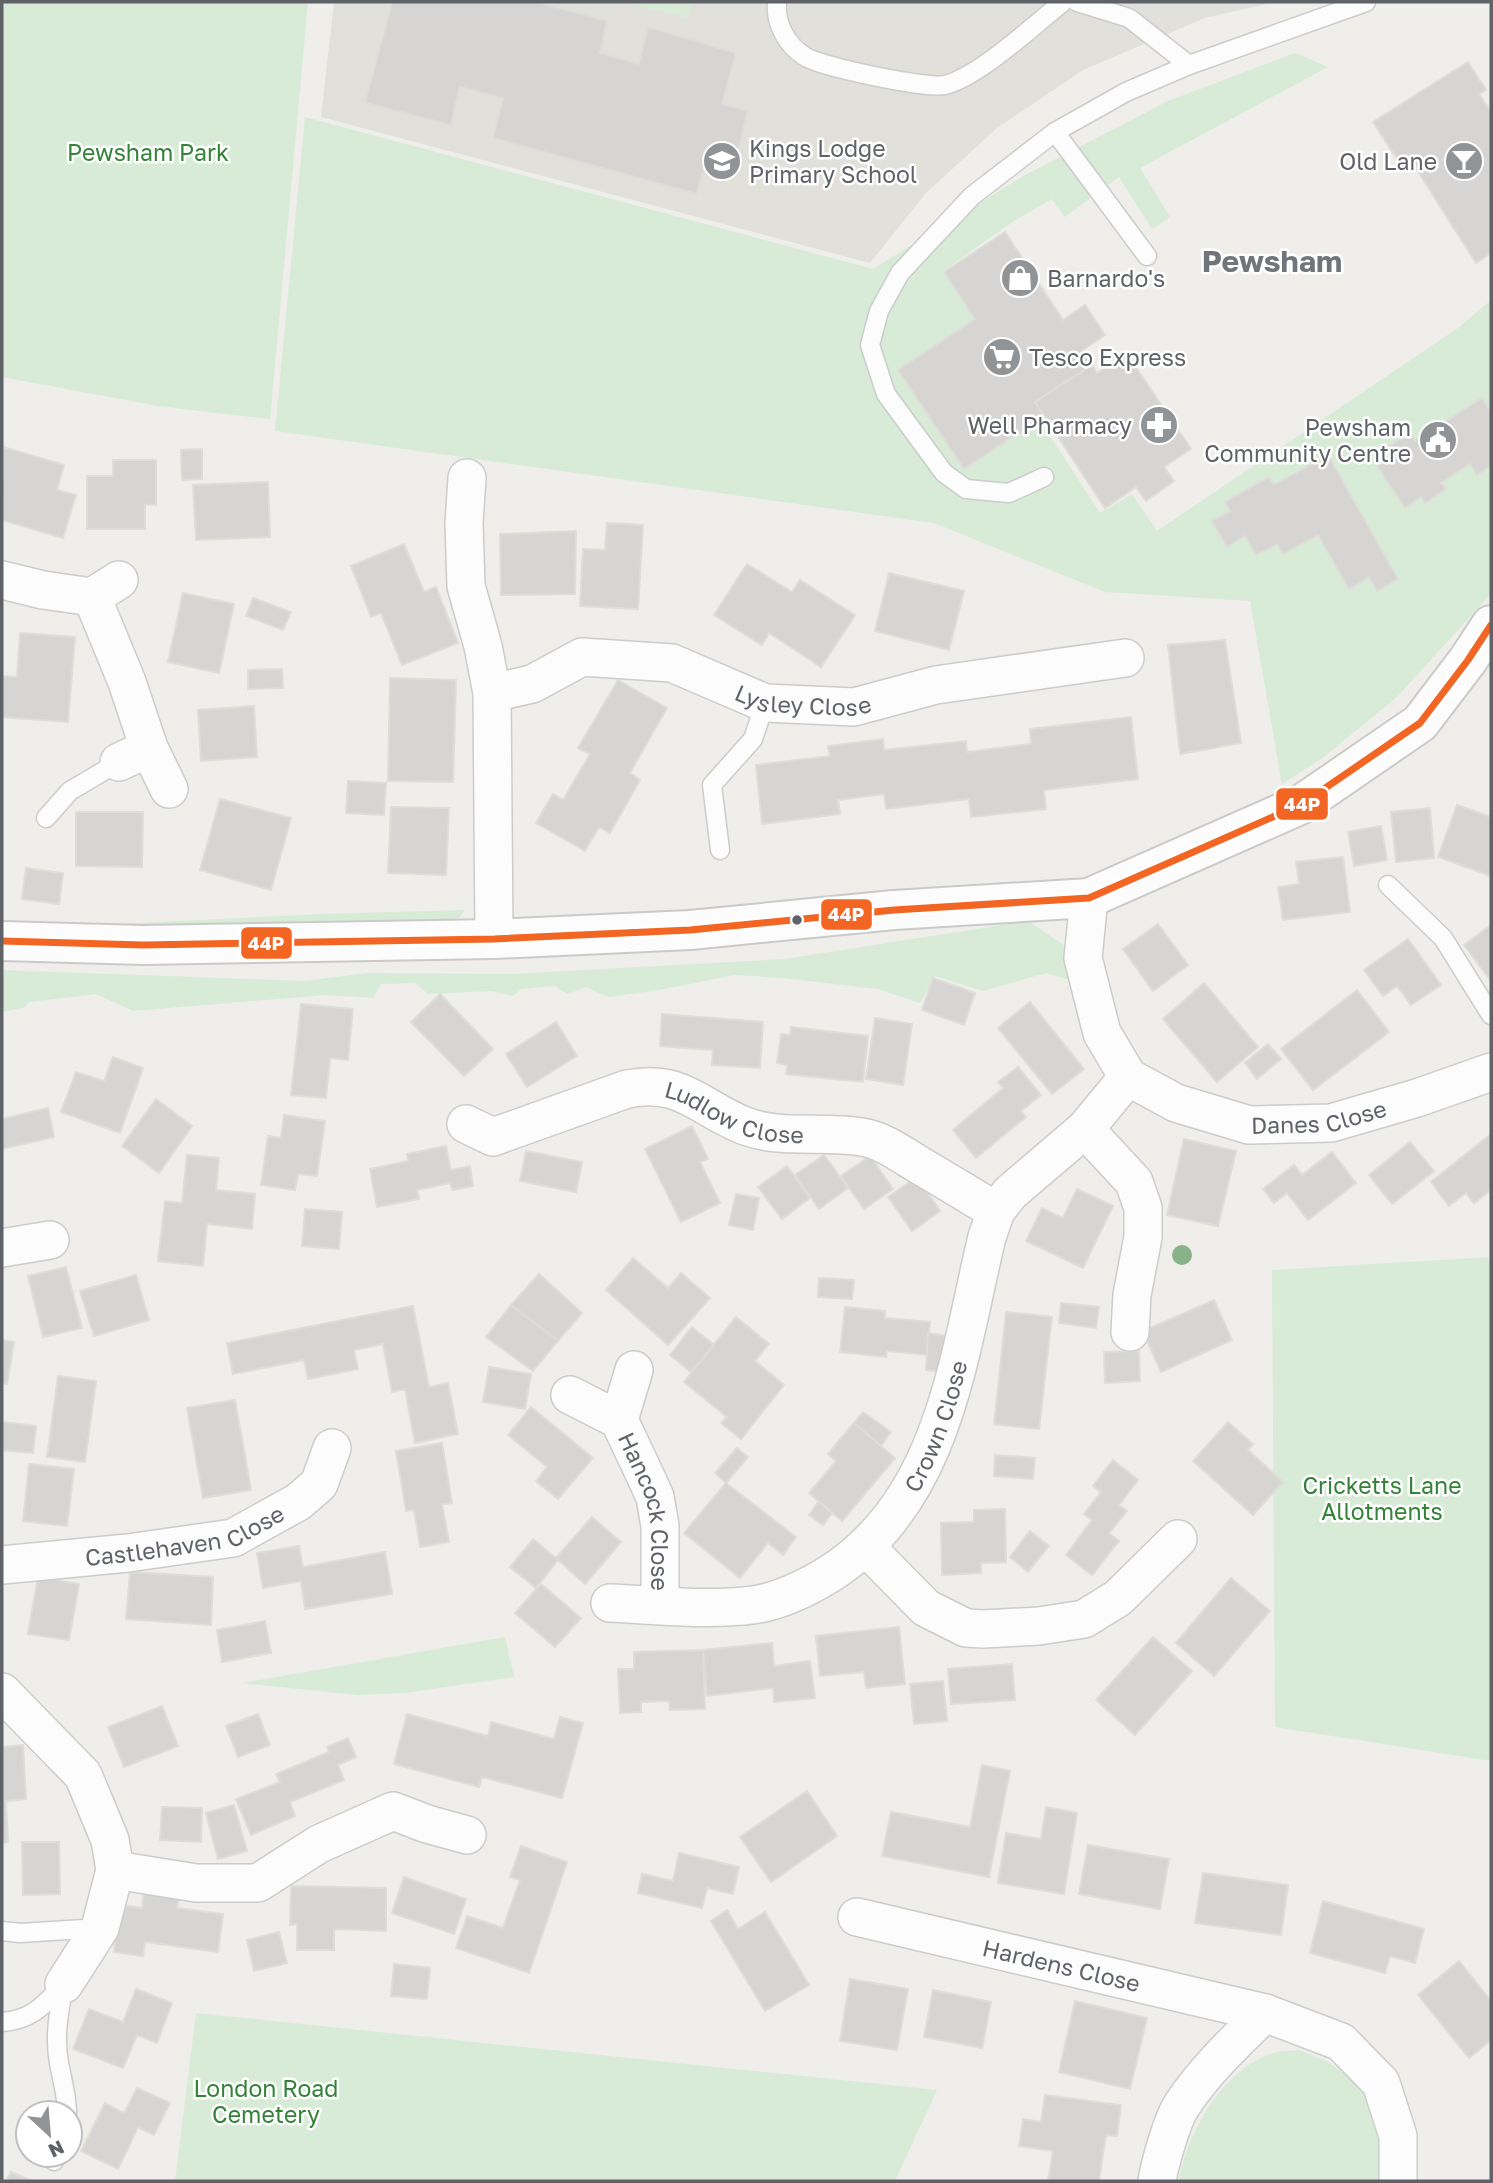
<svg xmlns="http://www.w3.org/2000/svg" width="1493" height="2183" font-family="'Golos Text',sans-serif">
<style>
.education{fill:#e2e0da}
.green{fill:#d8ebd6}
.building{fill:#d6d5d3;stroke:#deddd9;stroke-width:2}
.lines{fill:none;stroke-linecap:round;stroke-linejoin:round}
.lane-casing{stroke:#cbcccc;stroke-width:21}
.street-casing{stroke:#cbcccc;stroke-width:40}
.secondary-casing{stroke:#cacacb;stroke-width:42}
.lane{stroke:#fdfcfc;stroke-width:18}
.street{stroke:#fdfcfc;stroke-width:37}
.secondary{stroke:#fdfcfc;stroke-width:38}
.bus-1-casing{stroke:#fff;stroke-width:12}
.bus-1{stroke:#f26522;stroke-width:7}
.tree{fill:#88b388}
.bus-dot{fill:#5f6368;stroke:#fff;stroke-width:2.5}
.labels{text-anchor:middle;dominant-baseline:central;stroke-width:5;stroke-linejoin:round;paint-order:stroke}
.poi-label{font-size:23px;fill:#5f6368;stroke:#fff;text-anchor:start}
.park-label{font-size:23px;fill:#348238;stroke:#fff}
.street-label{font-size:23px;fill:#5f6368;stroke:#fff}
.district-label{font-size:30px;font-weight:bold;fill:#70757a;stroke:#fff}
.line-badge{stroke:#fff;stroke-width:2.5}
.badge-label{font-size:19px;text-anchor:middle;font-weight:bold;fill:#fff}
</style>
<rect width="100%" height="100%" fill="#efeeea"/>
<polygon class="education" points="334,2 1275,2 1205,18 1083,70 997,128 925,194 870,263 321,117"/>
<g class="green">
<polygon points="2,2 308,2 270,419 158,406 2,377"/>
<polygon points="622,2 692,2 688,18"/>
<polygon points="1295,53 1328,67 1140,168 1170,217 1152,229 1119,177 1065,217 1052,199 1014,221 943,271 1100,513 1132,494 1157,531 1458,328 1491,300 1491,594 1397,697 1324,757 1282,784 1250,601 1105,592 934,523 275,431 305,117 873,269 1025,175 1168,101"/>
<polygon points="465,910 460,917 443,926 181,933 97,925 320,914"/>
<polygon points="1028,921 1067,947 1069,980 1046,973 983,991 935,976 920,1003 878,989 782,978 735,975 653,991 608,997 586,987 568,994 554,986 521,989 513,996 492,991 428,994 415,983 381,984 373,998 325,995 133,1011 96,994 29,1002 23,1008 2,1012 2,970 303,981 367,973 511,974 785,959"/>
<polygon points="1491,1257 1491,1761 1275,1727 1272,1270"/>
<polygon points="505,1637 514,1677 405,1693 358,1695 242,1683"/>
<polygon points="196,2013 937,2090 895,2181 175,2181"/>
<path d="M1299,2050L1328,2062L1353,2080L1369,2100L1385,2156L1380,2181H1179C1187,2132 1225,2065 1277,2052C1284,2050 1292,2051 1299,2050Z"/>
</g>
<g class="building">
<polygon points="392,2 538,2 607,21 600,53 639,64 648,27 736,53 722,104 748,111 736,160 708,152 697,194 493,138 503,98 460,87 451,125 365,103"/>
<polygon points="1468,62 1486,90 1479,94 1491,112 1491,253 1476,263 1407,154 1397,159 1373,122"/>
<polygon points="1005,232 1063,320 1085,305 1105,335 1083,350 1092,365 1035,402 1044,416 964,469 898,370 975,319 944,272"/>
<polygon points="1127,354 1191,449 1164,467 1174,481 1146,501 1136,487 1105,508 1035,402 1092,365 1097,373"/>
<polygon points="1482,398 1491,412 1491,465 1477,475 1470,464 1441,483 1446,489 1425,503 1421,497 1405,508 1377,466 1394,454 1389,446 1410,433 1415,441"/>
<polygon points="3,447 64,465 57,490 76,495 63,538 2,520"/>
<polygon points="202,449 202,479 182,480 181,450"/>
<polygon points="1328,455 1398,579 1377,591 1369,577 1349,589 1318,535 1283,554 1277,544 1256,555 1245,536 1227,547 1212,521 1230,511 1225,502 1269,477 1274,485"/>
<polygon points="113,460 156,460 156,505 145,504 145,529 87,529 87,476 113,476"/>
<polygon points="268,482 270,537 196,540 193,485"/>
<polygon points="607,523 643,525 638,609 580,606 583,549 605,550"/>
<polygon points="576,531 575,594 501,595 500,534"/>
<polygon points="404,544 424,592 436,587 458,643 402,665 381,613 371,617 351,566"/>
<polygon points="747,564 792,592 800,580 855,615 821,667 769,633 762,645 714,615"/>
<polygon points="889,573 964,591 949,650 875,631"/>
<polygon points="183,593 234,604 219,673 168,662"/>
<polygon points="253,598 291,612 283,630 246,616"/>
<polygon points="20,633 75,637 68,722 2,717 2,676 17,677"/>
<polygon points="1225,640 1241,743 1180,754 1168,645"/>
<polygon points="282,669 283,688 248,689 248,670"/>
<polygon points="390,678 456,680 453,782 388,781"/>
<polygon points="618,680 667,708 630,773 640,780 610,833 599,827 585,851 536,823 553,794 563,800 590,754 578,748"/>
<polygon points="254,706 257,757 201,761 198,710"/>
<polygon points="1131,717 1138,779 1044,790 1046,809 971,817 969,799 886,809 884,794 838,800 840,814 762,824 756,765 830,756 828,746 883,739 884,750 966,741 967,752 1031,744 1030,729"/>
<polygon points="348,781 386,783 384,815 346,813"/>
<polygon points="220,799 291,818 271,890 200,870"/>
<polygon points="1457,805 1491,817 1491,876 1438,857"/>
<polygon points="391,807 449,808 446,875 388,873"/>
<polygon points="1430,808 1434,858 1396,862 1391,812"/>
<polygon points="76,812 143,812 142,867 76,866"/>
<polygon points="1381,826 1387,860 1354,866 1348,832"/>
<polygon points="1343,857 1350,912 1283,920 1278,887 1299,884 1296,862"/>
<polygon points="26,868 63,873 59,904 22,899"/>
<polygon points="1158,924 1188,965 1153,991 1123,949"/>
<polygon points="1491,925 1491,981 1464,945"/>
<polygon points="1408,939 1441,985 1411,1005 1397,986 1383,996 1364,970"/>
<polygon points="933,978 975,993 964,1025 922,1010"/>
<polygon points="1204,983 1258,1047 1217,1082 1163,1019"/>
<polygon points="1357,990 1389,1032 1313,1090 1281,1049"/>
<polygon points="440,994 493,1049 464,1076 411,1022"/>
<polygon points="1030,1002 1084,1069 1052,1094 998,1028"/>
<polygon points="301,1004 353,1009 348,1060 330,1058 326,1098 291,1095"/>
<polygon points="662,1014 763,1022 760,1068 712,1065 713,1050 660,1046"/>
<polygon points="875,1018 912,1024 903,1085 866,1079"/>
<polygon points="556,1022 577,1056 527,1087 506,1054"/>
<polygon points="791,1027 868,1036 863,1082 786,1074 787,1065 777,1063 781,1034 790,1035"/>
<polygon points="1268,1044 1281,1059 1257,1079 1245,1063"/>
<polygon points="113,1057 143,1068 120,1133 61,1112 76,1072 104,1081"/>
<polygon points="1018,1067 1041,1095 1021,1111 1026,1117 976,1158 953,1130 1003,1088 998,1082"/>
<polygon points="156,1099 192,1126 159,1173 122,1146"/>
<polygon points="48,1108 54,1137 2,1149 2,1119"/>
<polygon points="284,1115 325,1121 317,1176 298,1174 295,1190 261,1185 268,1136 281,1138"/>
<polygon points="692,1126 708,1159 700,1162 720,1203 681,1222 645,1149"/>
<polygon points="1491,1134 1491,1190 1474,1203 1466,1193 1449,1206 1431,1182"/>
<polygon points="1184,1139 1236,1151 1218,1226 1167,1215"/>
<polygon points="1410,1142 1434,1171 1392,1204 1369,1175"/>
<polygon points="446,1146 451,1170 470,1166 473,1186 452,1190 450,1183 417,1190 419,1199 377,1207 370,1169 408,1161 407,1154"/>
<polygon points="526,1151 582,1162 576,1192 520,1181"/>
<polygon points="1332,1152 1356,1183 1308,1220 1287,1193 1274,1203 1263,1189 1294,1165 1302,1175"/>
<polygon points="187,1155 219,1158 216,1190 255,1194 252,1229 207,1224 203,1266 158,1261 165,1201 182,1203"/>
<polygon points="824,1155 848,1188 819,1209 795,1175"/>
<polygon points="870,1156 893,1189 864,1209 841,1176"/>
<polygon points="787,1166 810,1198 782,1219 758,1187"/>
<polygon points="917,1177 940,1211 912,1231 888,1197"/>
<polygon points="1077,1189 1113,1206 1083,1268 1026,1241 1042,1208 1063,1218"/>
<polygon points="736,1194 759,1198 753,1230 729,1225"/>
<polygon points="305,1209 342,1212 339,1249 302,1246"/>
<polygon points="633,1258 668,1288 681,1273 710,1298 668,1345 606,1290"/>
<polygon points="66,1267 82,1328 43,1337 28,1276"/>
<polygon points="539,1274 582,1313 558,1341 511,1305"/>
<polygon points="136,1275 149,1320 94,1336 80,1291"/>
<polygon points="819,1278 854,1280 852,1299 818,1297"/>
<polygon points="1214,1300 1232,1340 1161,1372 1143,1331"/>
<polygon points="1061,1303 1099,1307 1096,1328 1059,1323"/>
<polygon points="511,1305 558,1341 533,1371 486,1337"/>
<polygon points="413,1306 429,1387 448,1383 458,1434 415,1443 405,1389 392,1392 383,1344 354,1350 358,1369 308,1379 304,1360 233,1374 227,1343"/>
<polygon points="845,1307 885,1311 885,1318 930,1322 927,1355 887,1351 886,1357 840,1352"/>
<polygon points="1006,1312 1052,1317 1039,1429 994,1424"/>
<polygon points="736,1317 769,1344 755,1361 784,1385 741,1439 721,1423 727,1417 684,1382"/>
<polygon points="692,1327 714,1345 691,1372 670,1355"/>
<polygon points="928,1333 946,1336 941,1372 926,1370"/>
<polygon points="2,1340 14,1342 7,1384 2,1383"/>
<polygon points="1139,1351 1140,1381 1105,1383 1104,1352"/>
<polygon points="489,1367 531,1374 525,1409 483,1402"/>
<polygon points="58,1376 96,1381 85,1462 47,1457"/>
<polygon points="235,1400 251,1490 203,1498 187,1408"/>
<polygon points="531,1407 593,1458 558,1499 536,1481 547,1467 508,1435"/>
<polygon points="863,1412 891,1432 881,1446 854,1423"/>
<polygon points="2,1422 36,1426 33,1453 2,1450"/>
<polygon points="1228,1422 1253,1444 1248,1450 1283,1482 1253,1515 1193,1461"/>
<polygon points="854,1423 895,1458 842,1521 809,1493 836,1461 828,1454"/>
<polygon points="442,1443 452,1503 442,1504 449,1542 420,1547 414,1510 406,1511 396,1451"/>
<polygon points="737,1448 748,1457 726,1483 715,1473"/>
<polygon points="995,1455 1035,1458 1033,1479 994,1476"/>
<polygon points="1113,1460 1138,1480 1119,1505 1127,1511 1109,1533 1119,1541 1092,1575 1066,1555 1092,1520 1084,1514 1101,1492 1093,1486"/>
<polygon points="29,1464 74,1469 67,1526 23,1521"/>
<polygon points="726,1483 796,1537 783,1555 768,1543 740,1578 684,1533"/>
<polygon points="819,1501 832,1513 823,1525 809,1515"/>
<polygon points="1005,1509 1006,1562 981,1563 981,1573 942,1575 941,1523 974,1522 974,1510"/>
<polygon points="592,1517 621,1542 585,1584 556,1558"/>
<polygon points="1030,1531 1049,1546 1028,1572 1010,1557"/>
<polygon points="533,1539 558,1560 536,1588 510,1567"/>
<polygon points="299,1546 303,1567 385,1552 392,1594 305,1609 301,1581 263,1588 257,1553"/>
<polygon points="130,1572 213,1577 211,1625 126,1619"/>
<polygon points="38,1577 79,1584 69,1640 28,1634"/>
<polygon points="1231,1578 1270,1611 1214,1676 1176,1643"/>
<polygon points="541,1584 581,1618 555,1647 515,1613"/>
<polygon points="265,1621 271,1653 222,1662 217,1630"/>
<polygon points="899,1627 905,1684 866,1688 864,1672 820,1676 816,1636"/>
<polygon points="1153,1637 1192,1671 1135,1735 1096,1700"/>
<polygon points="772,1643 774,1666 810,1661 815,1698 774,1702 773,1688 707,1696 703,1650"/>
<polygon points="703,1650 705,1709 670,1710 669,1701 641,1702 641,1712 620,1713 618,1669 634,1669 634,1652"/>
<polygon points="1012,1664 1015,1700 951,1704 948,1669"/>
<polygon points="943,1681 947,1721 914,1724 910,1684"/>
<polygon points="162,1706 178,1746 124,1767 108,1727"/>
<polygon points="258,1714 270,1745 238,1757 226,1726"/>
<polygon points="407,1714 488,1736 491,1722 554,1739 560,1717 583,1723 562,1798 482,1777 479,1787 394,1764"/>
<polygon points="348,1738 356,1757 338,1765 344,1780 290,1802 295,1816 251,1835 236,1799 280,1782 276,1774 329,1752 327,1747"/>
<polygon points="23,1745 26,1799 6,1801 8,1842 2,1843 2,1747"/>
<polygon points="982,1765 1010,1771 989,1877 882,1856 891,1812 970,1827"/>
<polygon points="807,1791 837,1836 771,1882 740,1837"/>
<polygon points="234,1805 247,1851 218,1859 206,1813"/>
<polygon points="162,1807 202,1808 201,1842 160,1840"/>
<polygon points="1046,1807 1077,1813 1064,1894 998,1883 1006,1833 1041,1839"/>
<polygon points="22,1842 59,1842 60,1894 23,1895"/>
<polygon points="1088,1845 1169,1859 1160,1909 1079,1894"/>
<polygon points="521,1846 567,1862 529,1973 456,1948 467,1916 503,1928 520,1880 510,1877"/>
<polygon points="679,1853 739,1867 733,1894 707,1888 702,1908 638,1893 642,1874 673,1881"/>
<polygon points="1203,1873 1288,1885 1281,1935 1195,1923"/>
<polygon points="404,1877 466,1899 454,1934 392,1913"/>
<polygon points="291,1886 386,1888 386,1931 334,1929 334,1950 297,1950 297,1924 290,1925"/>
<polygon points="144,1891 179,1896 177,1908 223,1914 218,1952 145,1942 143,1956 114,1952 120,1905 142,1908"/>
<polygon points="1323,1901 1424,1929 1415,1963 1390,1956 1385,1973 1310,1953"/>
<polygon points="727,1910 738,1929 765,1912 809,1985 765,2011 711,1921"/>
<polygon points="279,1932 287,1963 254,1971 247,1940"/>
<polygon points="1459,1961 1491,2001 1491,2040 1469,2058 1418,1995"/>
<polygon points="394,1964 430,1968 427,1999 391,1996"/>
<polygon points="850,1979 908,1989 897,2050 840,2041"/>
<polygon points="136,1989 172,2003 157,2043 137,2035 123,2068 73,2049 89,2009 123,2022"/>
<polygon points="933,1990 991,2002 982,2048 924,2037"/>
<polygon points="1075,2001 1147,2018 1130,2089 1059,2072"/>
<polygon points="137,2088 170,2103 154,2135 138,2127 118,2169 81,2151 105,2103 124,2113"/>
<polygon points="1045,2095 1121,2105 1117,2136 1106,2135 1099,2181 1048,2181 1053,2151 1019,2146 1023,2119 1041,2122"/>
<polygon points="11,2172 32,2181 6,2181"/>
</g>
<g class="lines">
<defs>
<g id="lane">
<path d="M777,2C775,23 786,44 804,56C820,67 928,89 945,85C980,76 1034,25 1063,2"/>
<polyline points="1077,2 1129,18 1189,65"/>
<polyline points="1055,132 1147,256"/>
<polyline points="1044,477 1009,493 966,489 944,473 886,394 870,345 879,311 900,273 972,196 1055,132 1126,92 1189,65 1366,2"/>
<polyline points="46,818 70,791 119,762"/>
<polyline points="720,850 712,785 753,739 765,703"/>
<polyline points="1388,885 1443,938 1491,1015"/>
<polyline points="2,1931 20,1933 100,1928"/>
<path d="M64,1984C59,2011 54,2036 59,2063C62,2080 67,2095 67,2113"/>
<path d="M2,2022C32,2020 44,2005 64,1984"/>
<polyline points="54,2161 56,2155"/>
</g>
<g id="street">
<polyline points="467,478 464,523 466,586 483,646 492,693 494,939"/>
<polyline points="2,580 43,590 92,597 119,580"/>
<polyline points="92,597 127,682 149,748 169,789"/>
<path id="s1" d="M492,693L532,684L582,657L672,663L765,703L854,707L936,685L1125,658"/>
<polyline points="119,762 149,748"/>
<path id="s2" d="M1089,898L1083,958L1102,1033L1128,1077L1176,1103L1249,1125L1331,1123L1417,1098L1491,1072"/>
<path id="s3" d="M466,1124L493,1137L627,1089C682,1078 699,1108 745,1126C782,1140 823,1130 862,1137C882,1140 901,1154 919,1165C945,1180 971,1196 996,1211"/>
<polyline points="1085,1129 1134,1182 1143,1208 1143,1237 1132,1295 1130,1332"/>
<polyline points="2,1248 50,1240"/>
<path id="s4" d="M570,1395L619,1420L645,1475L655,1497L660,1526V1605"/>
<polyline points="619,1420 634,1370"/>
<polyline points="866,1547 926,1608 966,1628 983,1629 1039,1626 1084,1619 1118,1598 1178,1539"/>
<path id="s5" d="M2,1565L128,1553L233,1538L298,1502L319,1484L332,1448"/>
<path id="s6" d="M610,1603C656,1605 706,1611 753,1605C781,1601 807,1588 831,1573C944,1500 958,1358 987,1237L996,1211L1010,1193L1085,1129L1128,1077"/>
<polyline points="2,1692 83,1775 110,1840 115,1870 100,1928 64,1984"/>
<polyline points="115,1870 196,1883 258,1883 319,1844 393,1811 427,1824 467,1835"/>
<path id="s7" d="M857,1917L1265,2013"/>
<path d="M1157,2181C1160,2163 1172,2120 1182,2105C1205,2070 1236,2041 1265,2013L1341,2042L1381,2083L1398,2136V2181"/>
</g>
<polyline id="secondary" points="2,941 143,945 494,939 690,930 894,910 1089,898 1302,804 1420,723 1468,660 1491,625"/>
</defs>
<use href="#lane" class="lane-casing"/>
<use href="#street" class="street-casing"/>
<use href="#secondary" class="secondary-casing"/>
<use href="#lane" class="lane"/>
<use href="#street" class="street"/>
<use href="#secondary" class="secondary"/>
<defs>
<polyline id="bus-1" points="2,941 143,945 494,939 690,930 894,910 1089,898 1302,804 1420,723 1468,660 1491,625"/>
</defs>
<use href="#bus-1" class="bus-1-casing"/>
<use href="#bus-1" class="bus-1"/>
</g>
<circle class="tree" cx="1182" cy="1255" r="10"/>
<defs>
<symbol id="school-disc" viewBox="-11 -11 22 22"><circle r="9.5" fill="#919496" stroke="#fff"/><path d="M0-5L7-2L0 1L-7-2ZM-4 1L0 2.5L4 1V4Q0 6-4 4Z" fill="#fff"/></symbol>
<symbol id="bar-disc" viewBox="-11 -11 22 22"><circle r="9.5" fill="#919496" stroke="#fff"/><path d="M-6-5H6L.8 .8V4.5H3.5V6h-7V4.5H-.8V.8Z" fill="#fff"/></symbol>
<symbol id="shop-disc" viewBox="-11 -11 22 22"><circle r="9.5" fill="#919496" stroke="#fff"/><path d="M-5-2.5h2.3a2.7 3.5 0 0 1 5.4 0H5L5.5 6h-11ZM-1.5-2.5h3a1.5 2.3 0 0 0-3 0Z" fill="#fff"/></symbol>
<symbol id="supermarket-disc" viewBox="-11 -11 22 22"><circle r="9.5" fill="#919496" stroke="#fff"/><path d="M-6-5.5h2.5l.6 2H6L4.5 2H-2.5L-4.4-4H-6ZM-1.5 3.2a1.3 1.3 0 1 0 .1 0ZM3 3.2a1.3 1.3 0 1 0 .1 0Z" fill="#fff"/></symbol>
<symbol id="pharmacy-disc" viewBox="-11 -11 22 22"><circle r="9.5" fill="#919496" stroke="#fff"/><path d="M-2-6h4v4h4v4h-4v4h-4v-4h-4v-4h4Z" fill="#fff"/></symbol>
<symbol id="civic-disc" viewBox="-11 -11 22 22"><circle r="9.5" fill="#919496" stroke="#fff"/><path d="M-.6-6.5H3V-4.5H.6V-3L4-1V1h2V6H-6V1h2V-1L-.6-3ZM-1.2 2.5V6h2.4V2.5Z" fill="#fff"/></symbol>
</defs>
<g fill-rule="evenodd">
<use href="#school-disc" x="700" y="139" width="44" height="44"/>
<use href="#bar-disc" x="1442" y="139" width="44" height="44"/>
<use href="#shop-disc" x="998" y="256" width="44" height="44"/>
<use href="#supermarket-disc" x="980" y="335" width="44" height="44"/>
<use href="#pharmacy-disc" x="1137" y="403" width="44" height="44"/>
<use href="#civic-disc" x="1416" y="418" width="44" height="44"/>
</g>
<circle class="bus-dot" cx="797" cy="920" r="6"/>
<g class="labels">
<g class="poi-label">
<text x="749" y="148">Kings Lodge<tspan x="749" dy="26">Primary School</tspan></text>
<text x="1437" y="161" text-anchor="end">Old Lane</text>
<text x="1047" y="278">Barnardo's</text>
<text x="1029" y="357">Tesco Express</text>
<text x="1132" y="425" text-anchor="end">Well Pharmacy</text>
<text x="1411" y="427" text-anchor="end">Pewsham<tspan x="1411" dy="26">Community Centre</tspan></text>
</g>
<g class="park-label">
<text x="148" y="152">Pewsham Park</text>
<text x="1382" y="1485">Cricketts Lane<tspan x="1382" dy="26">Allotments</tspan></text>
<text x="266" y="2088">London Road<tspan x="266" dy="26">Cemetery</tspan></text>
</g>
<g class="street-label">
<text stroke="none"><textPath href="#s1" startOffset="327">Lysley Close</textPath></text>
<text stroke="none"><textPath href="#s3" startOffset="285">Ludlow Close</textPath></text>
<text stroke="none"><textPath href="#s2" startOffset="390">Danes Close</textPath></text>
<text stroke="none"><textPath href="#s6" startOffset="413">Crown Close</textPath></text>
<text stroke="none"><textPath href="#s4" startOffset="152">Hancock Close</textPath></text>
<text stroke="none"><textPath href="#s5" startOffset="186">Castlehaven Close</textPath></text>
<text stroke="none"><textPath href="#s7" startOffset="210">Hardens Close</textPath></text>
</g>
<g class="district-label">
<text x="1272" y="261">Pewsham</text>
</g>
</g>
<g class="line-badge">
<rect x="1275" y="787" width="54" height="34" rx="7" fill="#f26522"/>
<rect x="820" y="898" width="53" height="33" rx="7" fill="#f26522"/>
<rect x="240" y="926" width="53" height="34" rx="7" fill="#f26522"/>
</g>
<g class="badge-label">
<text x="1302" y="811">44P</text>
<text x="846" y="921">44P</text>
<text x="266" y="950">44P</text>
</g>
<rect width="1493" height="2183" fill="none" stroke="#5f6368" stroke-width="7"/>
<g transform="translate(49 2134) rotate(154)"><circle r="33" fill="#ffffff" stroke="#bfc1c3" stroke-width="2"/>
<path d="M0-5L12 26L0 18L-12 26Z" fill="#919496"/>
<text y="-10" font-size="19" font-weight="bold" text-anchor="middle" fill="#5f6368">N</text>
</g>
</svg>
